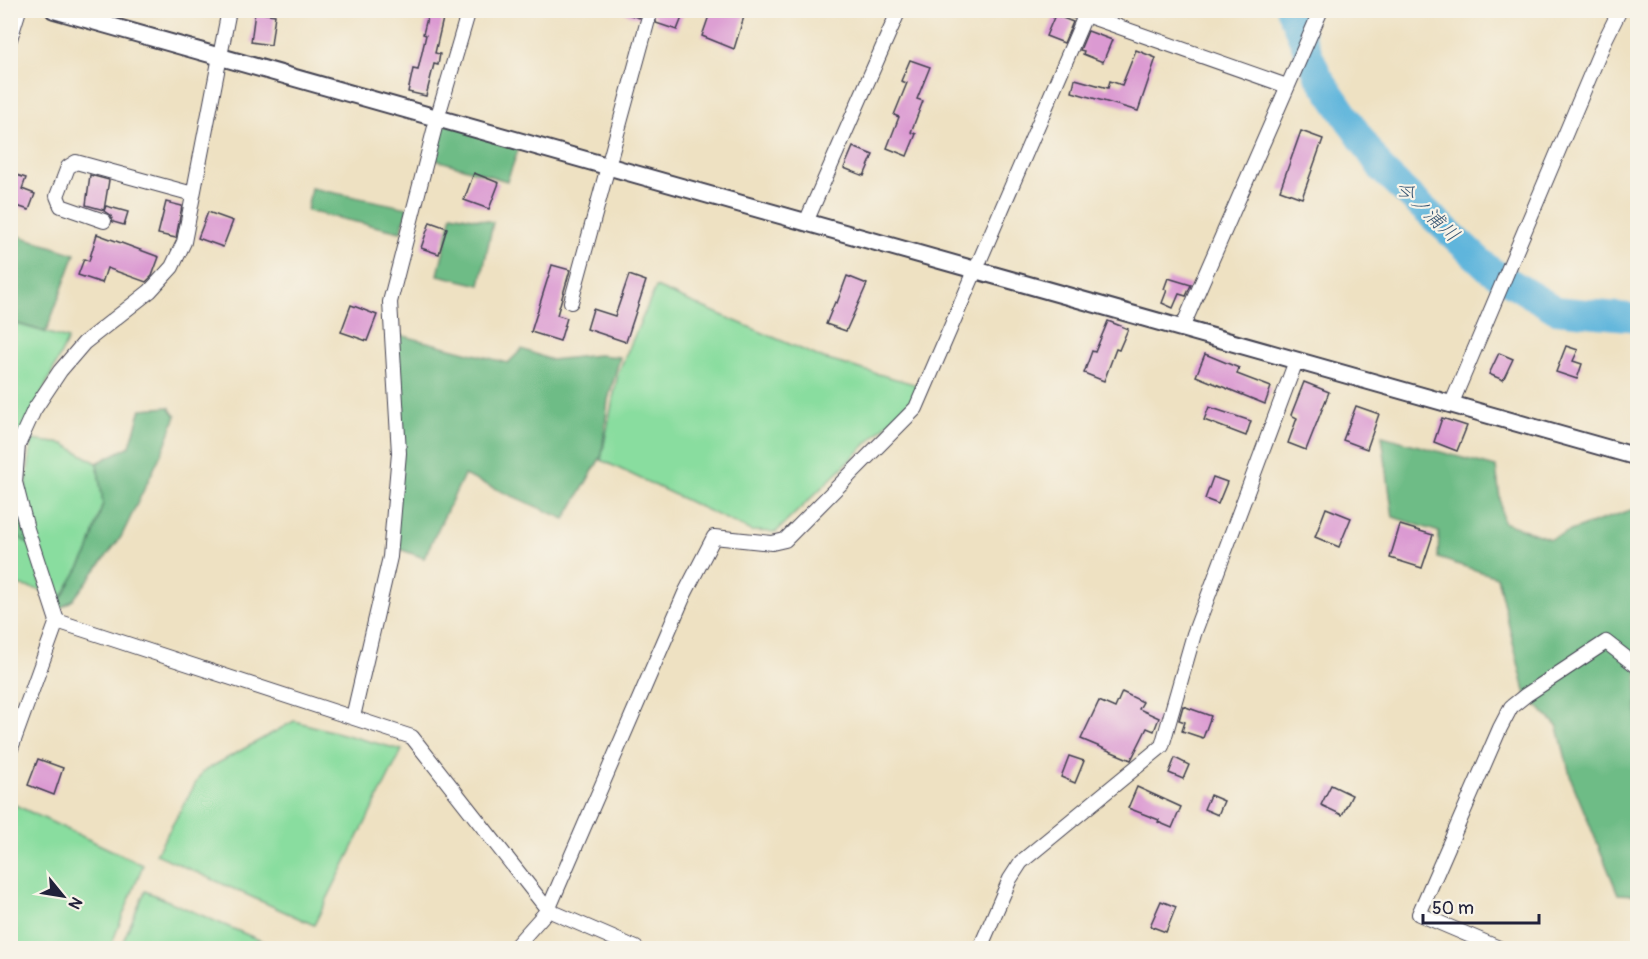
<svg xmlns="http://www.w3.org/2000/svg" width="1648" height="959" font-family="Pangolin,'Klee One',sans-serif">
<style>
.green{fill:#89dd9f;stroke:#56806d;stroke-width:1.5}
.forest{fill:#6ebc86;stroke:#486f60;stroke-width:1.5}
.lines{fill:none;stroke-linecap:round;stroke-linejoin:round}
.river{stroke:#5fb5dc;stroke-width:28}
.building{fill:#db9ad2}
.minor-casing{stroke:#413f4f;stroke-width:16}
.tertiary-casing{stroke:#413f4f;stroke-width:20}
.minor{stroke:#fff;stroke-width:14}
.tertiary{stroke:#fff;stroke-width:16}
.labels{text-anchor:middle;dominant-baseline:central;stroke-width:4.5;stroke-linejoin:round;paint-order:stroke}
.water-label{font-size:20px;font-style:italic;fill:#375573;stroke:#f7f3e8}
</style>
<rect width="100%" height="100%" fill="#f7f3e8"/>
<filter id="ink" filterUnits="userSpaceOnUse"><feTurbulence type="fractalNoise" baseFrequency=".0167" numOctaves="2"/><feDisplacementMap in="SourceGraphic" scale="12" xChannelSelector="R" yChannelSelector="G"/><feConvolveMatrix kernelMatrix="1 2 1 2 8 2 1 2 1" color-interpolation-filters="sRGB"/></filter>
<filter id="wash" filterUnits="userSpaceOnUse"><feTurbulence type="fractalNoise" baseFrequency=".008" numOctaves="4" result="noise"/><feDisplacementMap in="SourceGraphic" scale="24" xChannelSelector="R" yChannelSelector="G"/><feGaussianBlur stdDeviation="1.35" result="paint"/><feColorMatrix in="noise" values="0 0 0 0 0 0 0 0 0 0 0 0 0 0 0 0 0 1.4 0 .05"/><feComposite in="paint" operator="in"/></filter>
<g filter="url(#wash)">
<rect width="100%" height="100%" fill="#eee1c2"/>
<g class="green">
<polygon points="656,287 824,359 925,387 776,532 751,531 601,460 618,373"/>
<polygon points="10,322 68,339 34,410 16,467 24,500 32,440 64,444 97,463 103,503 88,553 60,600 30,530 42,590 11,584"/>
<polygon points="294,721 402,750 314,925 156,854 202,772"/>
<polygon points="11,803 143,865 110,948 11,948"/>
<polygon points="145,891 278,948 120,948"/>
</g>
<g class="forest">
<polygon points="440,122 520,145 507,181 430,158"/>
<polygon points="311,188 408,208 401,232 307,211"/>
<polygon points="452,214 493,222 480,285 438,275"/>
<polygon points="10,233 75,254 46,332 11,322"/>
<polygon points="392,333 508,363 522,349 551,360 598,355 620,357 608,400 602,455 565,519 464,475 424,558 391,546 400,399"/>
<polygon points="169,407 176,416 164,448 121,537 73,600 59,609 60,600 88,553 103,503 97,463 130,446 141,409"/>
<polygon points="1382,436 1496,467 1503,522 1550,539 1581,527 1637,508 1637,895 1618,894 1571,779 1558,727 1526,695 1497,577 1438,558 1439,532 1393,517"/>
<polygon points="10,465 32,546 11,532"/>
</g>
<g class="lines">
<polyline class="river" points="1290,10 1318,75 1383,171 1490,270 1556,310 1638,318"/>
</g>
<g id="blocks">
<g class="building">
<polygon points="429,10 445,10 435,53 440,54 438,65 434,64 426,96 408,92 413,69 418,70 426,35 423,34"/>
<polygon points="625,10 685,10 677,30 656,23 656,17 651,12 645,12 639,18 625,13"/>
<polygon points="711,10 746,10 734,49 702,36"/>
<polygon points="255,12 275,15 271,45 251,42"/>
<polygon points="1055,15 1073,22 1064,43 1046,36"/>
<polygon points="1088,31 1112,40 1103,62 1083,54 1084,51 1080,50"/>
<polygon points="1136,50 1156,58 1138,111 1072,92 1075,79 1108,88 1110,81 1122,85"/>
<polygon points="910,60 930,67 917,99 923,101 911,132 916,134 907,156 887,148 899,117 894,115 907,83 901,81"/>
<polygon points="1301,131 1323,139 1302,198 1280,190"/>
<polygon points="853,147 873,155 864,176 844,168"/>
<polygon points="10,173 26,178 22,189 35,194 29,210 17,206 13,217 10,216"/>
<polygon points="474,173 499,183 489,209 464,200"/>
<polygon points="90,175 109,180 104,210 86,205"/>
<polygon points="166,202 182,206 176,238 158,234"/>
<polygon points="106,206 128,212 124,225 113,222 111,216 104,211"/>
<polygon points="208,212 233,221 223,247 198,238"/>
<polygon points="430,222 447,228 439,254 421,248"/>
<polygon points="97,234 159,257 152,276 146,282 107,268 102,283 78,275 84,259 89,261"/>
<polygon points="552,265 570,270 557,315 567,318 560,341 531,332"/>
<polygon points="629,275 646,281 626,342 587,329 593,309 615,316"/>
<polygon points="847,276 867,284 846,331 826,324 835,302 837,303"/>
<polygon points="1168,278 1191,285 1186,296 1179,294 1173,308 1162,303 1167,290 1164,289"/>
<polygon points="351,305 377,315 367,341 341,332"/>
<polygon points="1108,321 1128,329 1119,350 1116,349 1104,381 1084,373 1092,351 1095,352"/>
<polygon points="1566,346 1578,350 1573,361 1582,364 1577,379 1556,372"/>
<polygon points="1499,353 1513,359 1503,380 1489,374"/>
<polygon points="1205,354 1239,368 1237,374 1271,387 1265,404 1196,376"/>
<polygon points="1304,382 1329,392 1306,450 1288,443 1297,418 1291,415"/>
<polygon points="1356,406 1379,414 1367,449 1343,440"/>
<polygon points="1209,407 1251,421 1246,436 1204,420"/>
<polygon points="1442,418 1467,426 1457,451 1434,442"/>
<polygon points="1213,477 1227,482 1218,504 1205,499"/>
<polygon points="1326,508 1351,518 1339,547 1315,537"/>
<polygon points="1400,525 1433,535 1422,568 1390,558"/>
<polygon points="1122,692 1143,702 1139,709 1159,718 1154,731 1147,728 1131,760 1081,739 1099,701 1115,708"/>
<polygon points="1183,706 1211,716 1203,738 1182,731 1185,722 1179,720"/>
<polygon points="1069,756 1084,761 1075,783 1061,777"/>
<polygon points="1175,758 1189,765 1183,779 1169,773"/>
<polygon points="38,759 63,768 54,795 28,785"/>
<polygon points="1331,785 1352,795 1342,815 1321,805"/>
<polygon points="1137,787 1181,807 1172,828 1158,822 1159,820 1128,808"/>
<polygon points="1210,795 1224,801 1218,815 1204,809"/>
<polygon points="1161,901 1176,907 1166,932 1150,926"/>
</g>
</g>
</g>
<g filter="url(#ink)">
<use href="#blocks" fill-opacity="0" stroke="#413f4f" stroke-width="1.5"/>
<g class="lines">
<defs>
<g id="minor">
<polyline points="1071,10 1287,86"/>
<polyline points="10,39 19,10"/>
<polyline points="104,221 61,206 57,196 68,167 76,162 193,194"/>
<polyline points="806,222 899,10"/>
<polyline points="571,302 648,20"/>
<polyline points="1182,328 1321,10"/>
<polyline points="1451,405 1606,38 1620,10"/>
<polyline points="57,621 412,737 548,910 636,948"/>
<polyline points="353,717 390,557 399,453 390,302 437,119 469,10"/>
<polyline points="10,751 57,621 27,529 15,482 18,445 34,410 60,371 84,343 150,291 172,267 184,242 229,10"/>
<polyline points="514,948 548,910 685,593 714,537 772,543 785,540 916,408 1085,16"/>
<polyline points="980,948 1010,879 1021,862 1162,746 1194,634 1296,361"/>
<polyline points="1499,948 1419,914 1500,728 1511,707 1526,695 1606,642 1638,667"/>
</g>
<polyline id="tertiary" points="54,10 1638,457"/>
</defs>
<use href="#minor" class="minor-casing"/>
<use href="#tertiary" class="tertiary-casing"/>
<use href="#minor" class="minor"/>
<use href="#tertiary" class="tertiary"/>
</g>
</g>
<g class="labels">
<g class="water-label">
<text transform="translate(1427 211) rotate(43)">今ノ浦川</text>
</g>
</g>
<rect width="1648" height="959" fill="none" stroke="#f7f3e8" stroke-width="36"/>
<g transform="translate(63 896) rotate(120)" stroke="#f7f3e8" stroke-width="4.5" paint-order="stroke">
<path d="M0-4.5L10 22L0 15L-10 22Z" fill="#22223b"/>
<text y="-9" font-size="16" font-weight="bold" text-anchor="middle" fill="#22223b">N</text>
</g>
<path d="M1423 914v9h116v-9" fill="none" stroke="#22223b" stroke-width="3"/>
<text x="1432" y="914" font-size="18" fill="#22223b" stroke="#f7f3e8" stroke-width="4.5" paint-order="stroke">50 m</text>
</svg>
